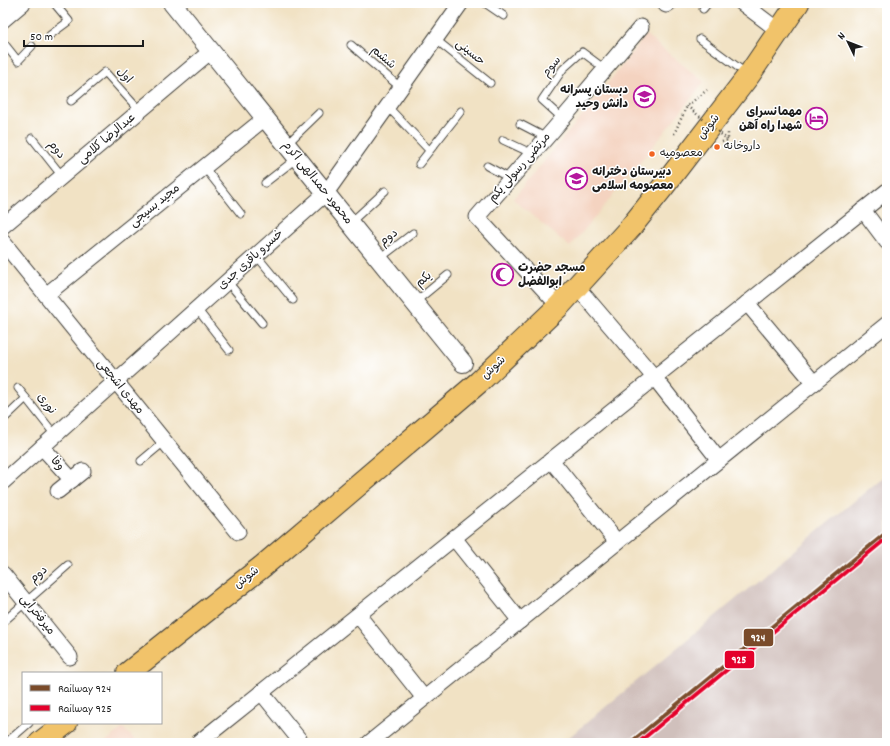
<svg xmlns="http://www.w3.org/2000/svg" width="890" height="746" font-family="Dekko,'Playpen Sans Arabic',sans-serif">
<style>
.built{fill:#f4d3c0}
.industrial{fill:#d0c0bc}
.lines{fill:none;stroke-linecap:round;stroke-linejoin:round}
.service-casing{stroke:#3c3a35;stroke-width:9}
.minor-casing{stroke:#3c3a35;stroke-width:17}
.tertiary-casing{stroke:#3c3a35;stroke-width:20}
.primary-casing{stroke:#3c3a35;stroke-width:24}
.path{stroke:#3c3a35;stroke-width:2.5;stroke-dasharray:1 3;stroke-linecap:butt}
.service{stroke:#fff;stroke-width:7}
.minor{stroke:#fff;stroke-width:15}
.tertiary{stroke:#fff;stroke-width:18}
.primary{stroke:#f1c36a;stroke-width:22}
.path-bridge{stroke:#3c3a35;stroke-width:2.5;stroke-dasharray:1 3;stroke-linecap:butt}
.rail-1-casing{stroke:#fff;stroke-width:7}
.rail-2-casing{stroke:#fff;stroke-width:7}
.rail-1{stroke:#7a4b2a;stroke-width:4}
.rail-2{stroke:#e4002b;stroke-width:4}
.bus-dot{fill:#f26522;stroke:#fff;stroke-width:1.5}
.labels{text-anchor:middle;dominant-baseline:central;stroke-width:3;stroke-linejoin:round;paint-order:stroke}
.bus-label{font-size:11px;fill:#1c1c1c;stroke:#fff;text-anchor:start}
.street-label{font-size:12px;fill:#1c1c1c;stroke:#fff}
.poi-label{font-size:12px;font-weight:bold;fill:#1c1c1c;stroke:#fff;text-anchor:end}
.line-badge{stroke:#fff;stroke-width:1.5}
.badge-label{font-size:11px;text-anchor:middle;font-weight:bold;fill:#fff}
</style>
<rect width="100%" height="100%" fill="#fff"/>
<filter id="ink" filterUnits="userSpaceOnUse"><feTurbulence type="fractalNoise" baseFrequency=".025" numOctaves="2"/><feDisplacementMap in="SourceGraphic" scale="8" xChannelSelector="R" yChannelSelector="G"/><feConvolveMatrix kernelMatrix="1 2 1 2 8 2 1 2 1" color-interpolation-filters="sRGB"/></filter>
<filter id="wash" filterUnits="userSpaceOnUse"><feTurbulence type="fractalNoise" baseFrequency=".012" numOctaves="4" result="noise"/><feDisplacementMap in="SourceGraphic" scale="16" xChannelSelector="R" yChannelSelector="G"/><feGaussianBlur stdDeviation="0.9" result="paint"/><feColorMatrix in="noise" values="0 0 0 0 0 0 0 0 0 0 0 0 0 0 0 0 0 1.4 0 .05"/><feComposite in="paint" operator="in"/></filter>
<g filter="url(#wash)">
<rect width="100%" height="100%" fill="#f1e2c4"/>
<g class="built">
<polygon points="646,35 704,82 642,160 570,247 513,199 584,113"/>
<polygon points="123,728 138,743 104,743"/>
</g>
<polygon class="industrial" points="887,474 887,743 562,743 632,685"/>
</g>
<g filter="url(#ink)">
<g class="lines">
<defs>
<g id="service">
<polyline points="485,3 504,16"/>
<polyline points="703,9 708,3"/>
<polyline points="50,35 69,21 54,3"/>
<polyline points="435,39 490,83"/>
<polyline points="700,39 747,74"/>
<polyline points="3,42 18,61 32,46"/>
<polyline points="351,45 401,88"/>
<polyline points="71,101 105,72 140,111"/>
<polyline points="387,106 429,150"/>
<polyline points="563,119 542,100 563,69 582,52 605,69"/>
<polyline points="520,124 547,138"/>
<polyline points="32,138 62,176"/>
<polyline points="503,140 533,154"/>
<polyline points="287,144 319,113"/>
<polyline points="419,164 461,111"/>
<polyline points="487,166 511,179"/>
<polyline points="204,167 241,214"/>
<polyline points="265,183 297,158"/>
<polyline points="350,223 385,191"/>
<polyline points="256,255 293,300"/>
<polyline points="379,259 413,233"/>
<polyline points="227,281 262,323"/>
<polyline points="414,303 448,275"/>
<polyline points="197,309 229,350"/>
<polyline points="18,388 55,435"/>
<polyline points="6,417 26,398"/>
<polyline points="141,461 165,441"/>
<polyline points="3,622 68,565"/>
<polyline points="6,743 29,723"/>
</g>
<g id="minor">
<polyline points="742,3 779,31"/>
<polyline points="666,5 669,3"/>
<polyline points="3,20 23,3"/>
<polyline points="863,210 887,242"/>
<polyline points="3,226 211,51"/>
<polyline points="3,242 238,532"/>
<polyline points="577,287 654,377 719,460"/>
<polyline points="46,295 265,118"/>
<polyline points="747,303 814,383"/>
<polyline points="559,306 477,217 554,129 641,27"/>
<polyline points="42,447 72,480"/>
<polyline points="551,460 617,542"/>
<polyline points="3,482 326,193 461,3"/>
<polyline points="58,491 83,471"/>
<polyline points="454,538 520,621"/>
<polyline points="3,574 70,657"/>
<polyline points="358,615 424,698"/>
<polyline points="261,692 302,743"/>
<polyline points="198,743 887,191"/>
<polyline points="369,743 887,324"/>
</g>
<polyline id="tertiary" points="172,3 463,363"/>
<g id="primary">
<polyline points="128,673 263,566 479,382 559,306 631,227 663,187 749,75 798,3"/>
<polyline points="40,743 66,723"/>
</g>
</defs>
<use href="#service" class="service-casing"/>
<use href="#minor" class="minor-casing"/>
<use href="#tertiary" class="tertiary-casing"/>
<use href="#primary" class="primary-casing"/>
<g class="path">
<polyline points="674,134 687,106 707,90"/>
<polyline points="722,142 728,140 728,133"/>
</g>
<use href="#service" class="service"/>
<use href="#minor" class="minor"/>
<use href="#tertiary" class="tertiary"/>
<use href="#primary" class="primary"/>
<polyline class="path-bridge" points="687,106 728,140"/>
<defs>
<polyline id="rail-1" points="630,743 887,532"/>
<polyline id="rail-2" points="638,743 887,538"/>
</defs>
<use href="#rail-1" class="rail-1-casing"/>
<use href="#rail-2" class="rail-2-casing"/>
<use href="#rail-1" class="rail-1"/>
<use href="#rail-2" class="rail-2"/>
</g>
</g>
<defs>
<symbol id="school-ring" viewBox="-11 -11 22 22"><circle r="9.5" fill="#fff" stroke="#b5179e" stroke-width="1.5"/><path d="M0-5L7-2L0 1L-7-2ZM-4 1L0 2.5L4 1V4Q0 6-4 4Z" fill="#b5179e"/></symbol>
<symbol id="hotel-ring" viewBox="-11 -11 22 22"><circle r="9.5" fill="#fff" stroke="#b5179e" stroke-width="1.5"/><path d="M-6-4.5h1.5V1H6V5H4.5V3h-9V5H-6ZM-4 0a1.8 1.8 0 1 1 3.6 0ZM.5 0V-2.5h3Q6-2.5 6 0Z" fill="#b5179e"/></symbol>
<symbol id="mosque-ring" viewBox="-11 -11 22 22"><circle r="9.5" fill="#fff" stroke="#b5179e" stroke-width="1.5"/><path d="M3.5-4.9A6 6 0 1 0 3.5 4.9A5 5 0 1 1 3.5-4.9Z" fill="#b5179e"/></symbol>
</defs>
<g fill-rule="evenodd">
<use href="#school-ring" x="632" y="84" width="25" height="25"/>
<use href="#hotel-ring" x="804" y="106" width="25" height="25"/>
<use href="#school-ring" x="564" y="166" width="25" height="25"/>
<use href="#mosque-ring" x="490" y="262" width="25" height="25"/>
</g>
<g class="bus-dot">
<circle cx="717" cy="147" r="3.5"/>
<circle cx="652" cy="154" r="3.5"/>
</g>
<g class="labels">
<g class="bus-label">
<text x="724" y="147">داروخانه</text>
<text x="660" y="154">معصومیه</text>
</g>
<g class="street-label">
<text transform="translate(470 53) rotate(39)">حسینی</text>
<text transform="translate(383 58) rotate(41)">ششم</text>
<text transform="translate(552 67) rotate(-51)">سوم</text>
<text transform="translate(124 76) rotate(48)">اول</text>
<text transform="translate(709 127) rotate(-53)">شوش</text>
<text transform="translate(107 139) rotate(-40)">عبدالرضا کلامی</text>
<text transform="translate(56 150) rotate(51)">دوم</text>
<text transform="translate(520 168) rotate(-49)">مرتضی رسولی یکم</text>
<text transform="translate(317 183) rotate(51)">محمود حمدالهی اکرم</text>
<text transform="translate(155 206) rotate(-39)">مجید بسیجی</text>
<text transform="translate(389 238) rotate(-38)">دوم</text>
<text transform="translate(251 260) rotate(-42)">خسرو باقری جدی</text>
<text transform="translate(424 280) rotate(-39)">یکم</text>
<text transform="translate(494 368) rotate(-44)">شوش</text>
<text transform="translate(120 387) rotate(51)">مهدی اشجعی</text>
<text transform="translate(46 404) rotate(52)">نوری</text>
<text transform="translate(57 464) rotate(48)">وفا</text>
<text transform="translate(39 575) rotate(-41)">دوم</text>
<text transform="translate(247 578) rotate(-39)">شوش</text>
<text transform="translate(37 615) rotate(51)">میرفخرایی</text>
</g>
<g class="poi-label">
<text x="628" y="90">دبستان پسرانه<tspan x="628" dy="14">دانش وحید</tspan></text>
<text x="802" y="112">مهمانسرای<tspan x="802" dy="14">شهدا راه آهن</tspan></text>
<text x="592" y="172" text-anchor="start">دبیرستان دخترانه<tspan x="592" dy="14">معصومه اسلامی</tspan></text>
<text x="518" y="268" text-anchor="start">مسجد حضرت<tspan x="518" dy="14">ابوالفضل</tspan></text>
</g>
</g>
<g class="line-badge">
<rect x="743" y="628" width="31" height="19" rx="4" fill="#7a4b2a"/>
<rect x="724" y="650" width="31" height="19" rx="4" fill="#e4002b"/>
</g>
<g class="badge-label">
<text x="758" y="641">924</text>
<text x="739" y="663">925</text>
</g>
<rect width="890" height="746" fill="none" stroke="#fff" stroke-width="16"/>
<rect x="22" y="672" width="140" height="52" fill="#ffffff" stroke="#a4a4a4"/>
<rect x="30" y="685" width="20" height="6" fill="#7a4b2a" stroke="#a4a4a4"/>
<text x="58" y="692" font-size="12" fill="#1c1c1c">Railway 924</text>
<rect x="30" y="705" width="20" height="6" fill="#e4002b" stroke="#a4a4a4"/>
<text x="58" y="712" font-size="12" fill="#1c1c1c">Railway 925</text>
<g transform="translate(848 42) rotate(313)" stroke="#ffffff" stroke-width="3" paint-order="stroke">
<path d="M0-3L7 15L0 10L-7 15Z" fill="#1c1c1c"/>
<text y="-6" font-size="11" font-weight="bold" text-anchor="middle" fill="#1c1c1c">N</text>
</g>
<path d="M24 40v6h119v-6" fill="none" stroke="#1c1c1c" stroke-width="2"/>
<text x="30" y="40" font-size="12" fill="#1c1c1c" stroke="#ffffff" stroke-width="3" paint-order="stroke">50 m</text>
</svg>
